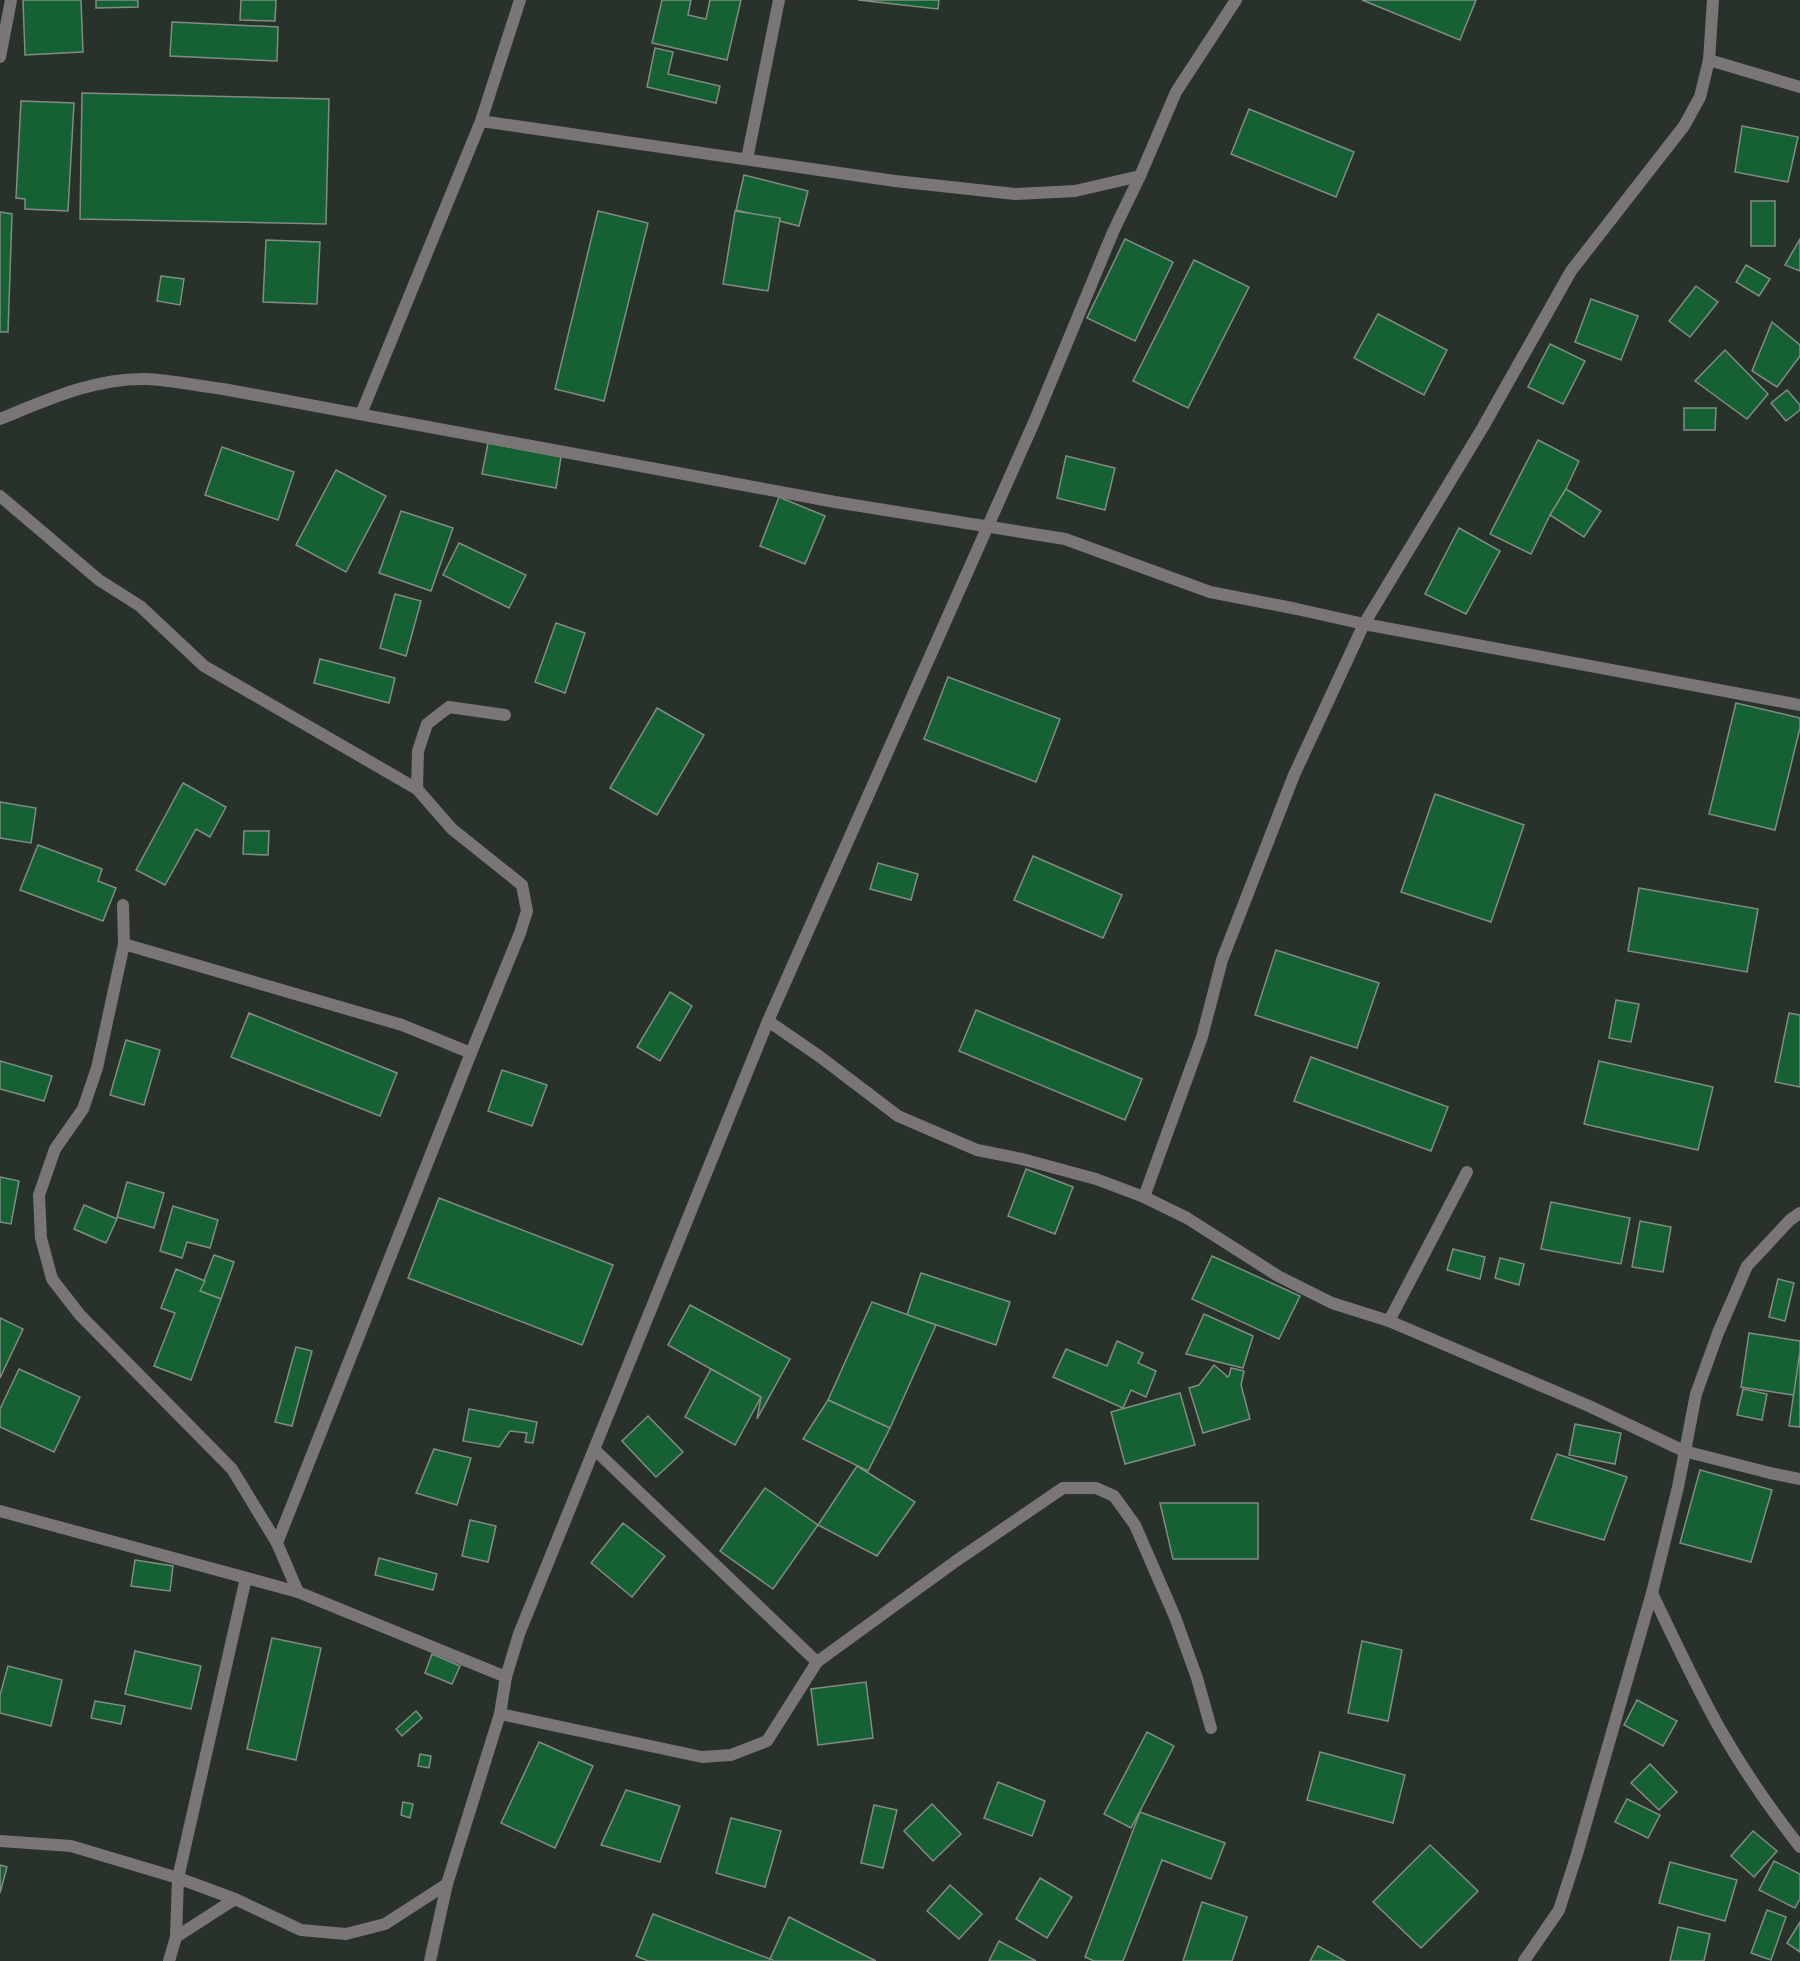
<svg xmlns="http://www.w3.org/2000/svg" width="1800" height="1961" font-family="'Source Sans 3',sans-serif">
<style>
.building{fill:#166134;stroke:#828c84;stroke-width:1.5}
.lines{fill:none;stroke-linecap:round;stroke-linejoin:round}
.street{stroke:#7a7577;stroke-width:12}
</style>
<rect width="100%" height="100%" fill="#29312b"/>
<g class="building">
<polygon points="23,0 81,0 83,52 25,55"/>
<polygon points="96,0 138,0 138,7 96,8"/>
<polygon points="241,0 276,0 275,21 240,20"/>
<polygon points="662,0 691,0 688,15 706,19 710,0 741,0 727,60 652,43"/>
<polygon points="858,0 939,0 938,9"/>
<polygon points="1362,0 1476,0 1460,40"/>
<polygon points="172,22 278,27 277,61 170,56"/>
<polygon points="655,48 673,52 668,74 720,86 716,103 647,87"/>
<polygon points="82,93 329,99 326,224 80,219"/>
<polygon points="21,101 74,103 68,211 25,209 25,199 16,198"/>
<polygon points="1249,109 1354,152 1336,197 1231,154"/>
<polygon points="1742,126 1798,137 1788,182 1735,172"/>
<polygon points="744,175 808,191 799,226 736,210"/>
<rect x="1751" y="201" width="24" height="45"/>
<polygon points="598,211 648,223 604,401 555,389"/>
<polygon points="735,211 780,218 768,291 723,284"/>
<polygon points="0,212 12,214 8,332 0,332"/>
<polygon points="1125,239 1173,262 1135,341 1087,318"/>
<polygon points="1800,239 1800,271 1785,265"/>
<polygon points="266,240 320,242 317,304 263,302"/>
<polygon points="1194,260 1249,287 1188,408 1133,381"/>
<polygon points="1746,265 1770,279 1759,296 1736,282"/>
<polygon points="161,276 184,279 180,305 157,301"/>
<polygon points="1696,286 1718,302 1690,337 1669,321"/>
<polygon points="1591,299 1638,316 1621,360 1575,342"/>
<polygon points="1378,314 1447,350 1424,395 1354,358"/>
<polygon points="1772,322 1800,345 1800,356 1777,387 1752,371"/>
<polygon points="1550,344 1585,361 1563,404 1528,387"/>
<polygon points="1725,350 1768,394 1747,419 1695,381"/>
<polygon points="1787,390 1800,405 1800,410 1786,421 1771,403"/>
<polygon points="1684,408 1716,408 1715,430 1684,430"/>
<polygon points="1538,440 1579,461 1566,489 1550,515 1531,554 1490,534"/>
<polygon points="488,443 561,457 556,488 482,474"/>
<polygon points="222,447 294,472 278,520 205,495"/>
<polygon points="1066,456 1115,468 1105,510 1057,498"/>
<polygon points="336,470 386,496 346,572 296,545"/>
<polygon points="1566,489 1601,511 1584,537 1550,515"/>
<polygon points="779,497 825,516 805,564 760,546"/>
<polygon points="401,511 453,528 431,591 379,573"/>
<polygon points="1459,528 1500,551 1466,614 1425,594"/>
<polygon points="459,543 526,575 509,608 443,575"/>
<polygon points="395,594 421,601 406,656 380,648"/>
<polygon points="556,623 585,633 565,693 535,682"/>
<polygon points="320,659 395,678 389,703 314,683"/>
<polygon points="948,677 1060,719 1036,782 924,739"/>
<polygon points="1736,703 1800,718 1800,728 1775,830 1709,814"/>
<polygon points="657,708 704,735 657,815 610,788"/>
<polygon points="183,783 226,807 210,837 196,829 165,885 136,870"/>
<polygon points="1435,794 1524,825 1491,922 1401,892"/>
<polygon points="0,802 36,808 31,843 0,838"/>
<polygon points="244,831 269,831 268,855 243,854"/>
<polygon points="38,845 102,869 98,881 116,888 103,921 20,890"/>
<polygon points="1033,856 1122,895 1103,938 1014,900"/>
<polygon points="878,863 918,874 911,900 870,889"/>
<polygon points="1639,888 1758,909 1747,972 1628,951"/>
<polygon points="1276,950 1379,983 1357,1048 1255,1015"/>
<polygon points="670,992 692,1006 660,1061 637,1047"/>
<polygon points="1616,1000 1639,1004 1631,1042 1609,1038"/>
<polygon points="976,1010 1142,1079 1125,1120 959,1051"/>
<polygon points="249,1013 397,1073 380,1116 231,1057"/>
<polygon points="1789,1013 1800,1015 1800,1087 1775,1082"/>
<polygon points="126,1040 160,1050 144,1105 110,1095"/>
<polygon points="1311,1057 1448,1107 1431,1151 1294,1101"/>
<polygon points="0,1061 52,1076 44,1101 0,1089"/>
<polygon points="1599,1061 1713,1087 1698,1150 1584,1124"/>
<polygon points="502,1070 547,1085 532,1126 488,1111"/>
<polygon points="1026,1169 1073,1187 1055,1234 1008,1216"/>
<polygon points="0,1177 19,1181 11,1224 0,1222"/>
<polygon points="127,1182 164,1193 154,1228 117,1217"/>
<polygon points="439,1198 613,1265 582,1345 408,1278"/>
<polygon points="1551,1202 1630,1218 1621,1264 1541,1249"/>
<polygon points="84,1205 117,1219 106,1243 74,1229"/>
<polygon points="173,1206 218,1220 210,1248 187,1242 182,1258 160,1251"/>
<polygon points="1640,1221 1671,1227 1663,1272 1632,1267"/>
<polygon points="1453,1249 1485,1257 1480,1279 1447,1270"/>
<polygon points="214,1255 234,1262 221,1299 200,1291"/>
<polygon points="1212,1256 1300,1296 1279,1339 1192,1299"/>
<polygon points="1500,1258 1524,1264 1519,1285 1495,1278"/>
<polygon points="176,1269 205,1281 200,1291 221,1299 191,1380 154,1366 175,1313 161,1308"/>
<polygon points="921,1273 1010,1302 996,1345 907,1315"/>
<polygon points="1778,1279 1794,1283 1785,1321 1769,1317"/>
<polygon points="872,1302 936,1325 890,1428 828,1400"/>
<polygon points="690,1305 790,1359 757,1419 761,1397 668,1345"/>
<polygon points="1204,1314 1253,1336 1243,1368 1186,1354"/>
<polygon points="0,1318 23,1329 0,1378"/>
<polygon points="1749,1333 1800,1341 1800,1396 1741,1387"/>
<polygon points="1117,1341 1143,1353 1138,1363 1156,1371 1146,1397 1131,1390 1123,1408 1053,1377 1066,1349 1107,1366"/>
<polygon points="296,1347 312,1351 292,1426 275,1422"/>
<polygon points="1800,1351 1800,1427 1789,1426"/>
<polygon points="1214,1365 1227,1376 1226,1377 1229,1376 1231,1368 1244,1371 1241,1385 1250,1419 1203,1433 1189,1388 1199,1385"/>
<polygon points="19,1369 80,1397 54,1452 0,1427 0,1409"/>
<polygon points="711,1369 761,1397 735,1445 685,1417"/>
<polygon points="1743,1389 1767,1394 1762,1420 1737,1415"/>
<polygon points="1180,1393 1195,1445 1125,1464 1111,1412"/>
<polygon points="828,1400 890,1428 868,1471 803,1439"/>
<polygon points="469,1409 537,1422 533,1443 525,1442 527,1433 510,1431 499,1447 463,1441"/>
<polygon points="648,1416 683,1452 656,1477 622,1441"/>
<polygon points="1575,1424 1621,1433 1615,1464 1569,1455"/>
<polygon points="434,1449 471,1458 457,1505 416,1493"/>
<polygon points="1557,1454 1627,1477 1604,1540 1531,1519"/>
<polygon points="857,1466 915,1502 877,1556 818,1525"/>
<polygon points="1700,1470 1772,1490 1751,1562 1680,1543"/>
<polygon points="765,1488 818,1525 773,1589 720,1551"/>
<polygon points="1160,1503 1258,1503 1258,1559 1173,1559"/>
<polygon points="470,1520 496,1526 488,1562 462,1556"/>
<polygon points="623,1523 665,1556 632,1597 591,1563"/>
<polygon points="379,1558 437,1574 433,1590 375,1575"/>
<polygon points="135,1560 173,1566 170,1591 131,1586"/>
<polygon points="272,1638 321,1648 296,1760 247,1749"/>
<polygon points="1362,1641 1402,1650 1388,1721 1348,1713"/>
<polygon points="135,1651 201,1666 191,1709 125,1694"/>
<polygon points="432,1654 460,1666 452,1684 425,1673"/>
<polygon points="8,1666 62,1680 51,1726 0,1713 0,1695"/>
<polygon points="866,1682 873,1738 818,1745 811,1689"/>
<polygon points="1637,1700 1677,1721 1663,1746 1624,1725"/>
<polygon points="95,1701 125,1706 121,1724 91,1718"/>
<polygon points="416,1711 422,1718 402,1736 396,1729"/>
<polygon points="1147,1732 1174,1746 1131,1828 1104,1814"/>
<polygon points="539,1742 593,1766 555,1848 501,1823"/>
<polygon points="1320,1752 1405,1775 1393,1823 1307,1800"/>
<polygon points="420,1754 431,1756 429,1768 418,1766"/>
<polygon points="1650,1764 1677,1792 1659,1810 1631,1783"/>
<polygon points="998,1782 1045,1801 1032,1836 984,1818"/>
<polygon points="626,1790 680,1806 660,1862 601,1845"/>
<polygon points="1627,1799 1660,1815 1648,1838 1615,1822"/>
<polygon points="403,1802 413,1804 410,1818 401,1815"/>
<polygon points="932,1804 961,1834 933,1861 904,1831"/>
<polygon points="874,1805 897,1810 883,1868 861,1863"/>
<polygon points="1140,1812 1225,1843 1211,1879 1162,1860 1123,1961 1094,1961 1085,1957"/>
<polygon points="731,1818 781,1831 765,1887 716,1873"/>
<polygon points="1753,1831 1777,1851 1754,1877 1731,1856"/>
<polygon points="1430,1845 1478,1891 1421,1948 1373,1902"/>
<polygon points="1774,1861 1800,1874 1800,1899 1795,1908 1759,1890"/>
<polygon points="1670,1862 1737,1880 1725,1921 1659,1903"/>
<polygon points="0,1865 7,1867 0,1893"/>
<polygon points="1040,1878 1072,1897 1047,1938 1016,1919"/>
<polygon points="950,1885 982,1914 959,1939 927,1911"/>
<polygon points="1202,1902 1247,1917 1232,1961 1183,1961"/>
<polygon points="1767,1910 1786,1917 1771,1960 1751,1953"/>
<polygon points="653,1914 770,1959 770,1961 648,1961 636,1956"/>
<polygon points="789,1917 876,1961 774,1961 770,1959"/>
<polygon points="1800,1922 1800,1952 1787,1943"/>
<polygon points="1678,1927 1710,1934 1704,1961 1670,1961"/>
<polygon points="999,1941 1036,1961 989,1961"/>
<polygon points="1318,1946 1345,1961 1310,1961"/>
</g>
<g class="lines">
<g class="street">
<polyline points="1713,0 1709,60 1800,87"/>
<polyline points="0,57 11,0"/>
<polyline points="481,121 895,181 1015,194 1075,191 1140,176"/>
<polyline points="747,159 779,0"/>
<polyline points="361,414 481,121 520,0"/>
<path d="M0,419C47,400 94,378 146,379C171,380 198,386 223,389L835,502L1065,539L1210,592L1297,609L1364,624L1800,705"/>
<polyline points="0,496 99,580 140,606 204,666 417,789 418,751 427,724 449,707 505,715"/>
<polyline points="123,905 124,944 402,1025 471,1053"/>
<polyline points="124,944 97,1068 83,1109 55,1149 39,1195 41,1238 52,1279 80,1315 232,1469 277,1543"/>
<polyline points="768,1021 819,1056 898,1116 977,1150 1022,1159 1096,1179 1144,1197 1187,1218 1278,1276 1332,1303 1389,1321 1589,1406 1684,1451 1770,1473 1800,1479"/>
<polyline points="1144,1197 1202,1037 1222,960 1294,775 1364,624 1483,427 1571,271 1684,126 1700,97 1709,60"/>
<polyline points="1389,1321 1467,1172"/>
<polyline points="595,1450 817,1662"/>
<polyline points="0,1511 298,1592 506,1677"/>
<polyline points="298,1592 277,1543 471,1053 520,933 527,911 522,885 452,829 417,789"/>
<path d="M1652,1593C1674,1639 1695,1685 1720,1729C1744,1771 1771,1810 1800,1847"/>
<polyline points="500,1714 702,1757 731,1755 767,1741 817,1662 956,1561 1063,1488 1096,1488 1114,1496 1135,1525 1175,1617 1197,1678 1211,1728"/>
<polyline points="0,1841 71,1846 178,1878 176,1937"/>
<polyline points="235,1899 178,1878 246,1578"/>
<polyline points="169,1961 176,1937 235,1899 301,1930 346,1934 385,1924 447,1884"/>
<polyline points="430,1961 447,1884 500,1714 506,1677 519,1634 768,1021 1035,420 1113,232 1140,176 1176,92 1236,0"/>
<polyline points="1524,1961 1559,1910 1577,1854 1652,1593 1678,1487 1696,1394 1718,1333 1747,1266 1790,1220 1800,1213"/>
</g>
</g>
</svg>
